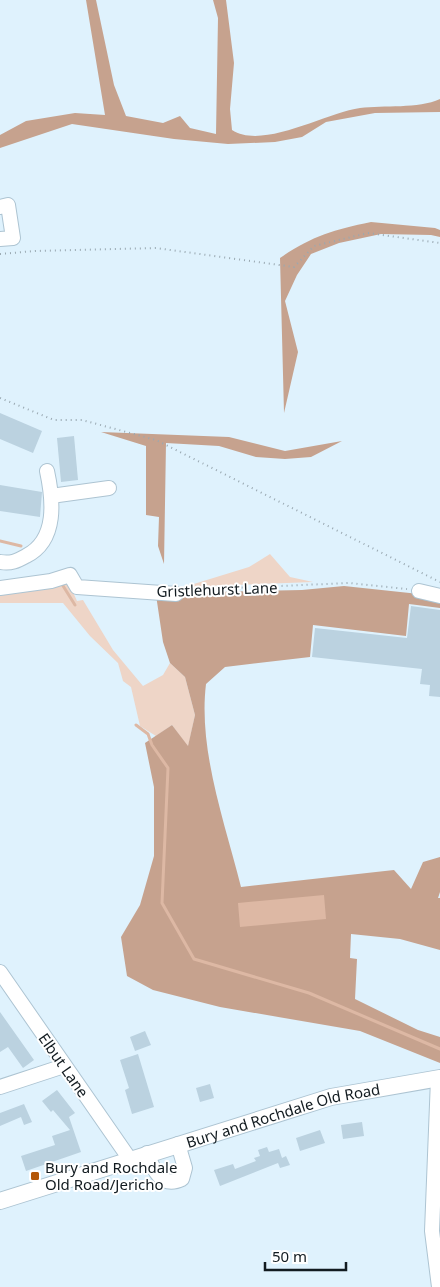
<svg xmlns="http://www.w3.org/2000/svg" width="440" height="1287" font-family="'Noto Sans',sans-serif">
<style>
.green{fill:#eed5c7}
.forest{fill:#c6a28e}
.water{fill:#ddb8a4}
.lines{fill:none;stroke-linecap:round;stroke-linejoin:round}
.stream{stroke:#ddb8a4;stroke-width:3}
.building{fill:#bbd2e0}
.minor-casing{stroke:#adc4d2;stroke-width:16}
.major-casing{stroke:#adc4d2;stroke-width:18}
.path{stroke:#99a8b1;stroke-width:2;stroke-dasharray:1 4;stroke-linecap:butt}
.minor{stroke:#fff;stroke-width:14}
.major{stroke:#fff;stroke-width:16}
.poi-dot{fill:#b45607;stroke:#fff;stroke-width:2}
.labels{text-anchor:middle;dominant-baseline:central;stroke-width:4;stroke-linejoin:round;paint-order:stroke}
.street-label{font-size:15px;fill:#121b20;stroke:#fff}
.poi-label{font-size:15px;fill:#121b20;stroke:#fff;text-anchor:start}
</style>
<rect width="100%" height="100%" fill="#dff2fd"/>
<g class="green">
<polygon points="270,554 290,577 313,582 210,586 195,590 171,591 249,567"/>
<polygon points="68,581 77,601 83,600 113,650 143,686 163,675 170,663 185,677 195,715 188,747 172,725 156,736 140,726 131,687 123,681 118,663 90,636 63,603 0,603 0,592"/>
</g>
<g class="forest">
<path d="M86,0H96L114,85L126,116L163,123L180,116L190,128L216,134L218,18L213,0H226L234,63L230,109L232,130C263,150 325,113 360,108C384,105 418,109 440,99V112L375,113L326,122L302,137L275,142L228,144L174,139L72,124L0,148V135L26,121L75,113L105,115Z"/>
<path d="M371,222L435,228L440,230V237L431,235L381,234L339,243L311,254L297,275L285,301L298,352L284,413L280,258C312,236 333,230 371,222Z"/>
<polygon points="101,432 229,437 285,451 342,441 311,457 285,459 256,457 219,446 166,443 164,564 158,546 159,517 146,515 146,446"/>
<path d="M344,586L419,594L440,600V608L409,604L406,636L313,625L310,657L225,667L206,684C198,750 225,823 241,887L394,870L411,889L423,862L440,857V892L438,898H440V950L400,939L351,934L350,958L357,959L355,999L418,1030L440,1037V1063L360,1031L220,1007L153,990L127,976L121,937L140,905L154,856V787L145,743L172,725L188,746L195,715L185,677L170,663L163,642L156,595L187,597L213,592L302,590Z"/>
</g>
<polygon class="water" points="324,895 326,919 240,927 238,903"/>
<g class="lines">
<g class="stream">
<polyline points="0,541 21,546"/>
<polyline points="60,581 75,605"/>
<polyline points="136,725 148,734 152,745 168,768 162,903 194,959 309,993 440,1049"/>
</g>
</g>
<g class="building">
<polygon points="0,413 42,431 33,453 0,439"/>
<polygon points="74,436 78,480 61,482 57,438"/>
<polygon points="0,485 42,492 40,517 0,511"/>
<polygon points="411,606 440,610 440,697 429,696 430,685 420,684 422,669 312,657 315,628 407,638"/>
<polygon points="0,1012 34,1060 23,1068 8,1047 0,1052"/>
<polygon points="145,1031 151,1045 135,1051 130,1037"/>
<polygon points="138,1054 154,1107 132,1114 125,1090 129,1088 120,1060"/>
<polygon points="210,1084 214,1098 200,1102 196,1088"/>
<polygon points="57,1090 75,1113 69,1117 81,1152 26,1171 21,1156 55,1145 52,1136 70,1130 53,1110 51,1112 42,1101"/>
<polygon points="24,1104 32,1122 24,1125 21,1117 0,1126 0,1113"/>
<polygon points="362,1122 364,1136 343,1139 341,1125"/>
<polygon points="320,1130 325,1143 300,1151 296,1138"/>
<polygon points="267,1147 269,1152 279,1149 282,1158 286,1156 290,1165 280,1168 278,1163 220,1186 214,1170 233,1164 235,1169 256,1161 254,1158 260,1156 258,1150"/>
</g>
<g class="lines">
<defs>
<g id="minor">
<polyline points="0,207 8,205 13,238 0,239"/>
<polyline points="51,496 109,488"/>
<path d="M0,562C11,564 17,561 26,556C58,540 53,499 47,471"/>
<polyline points="0,588 51,581 70,575 77,587 176,594"/>
<polyline points="419,591 440,596"/>
<polyline points="0,972 129,1158"/>
<polyline points="438,1079 432,1231 439,1287"/>
<polyline points="0,1087 64,1066"/>
<path d="M147,1153C153,1169 161,1189 182,1179L185,1168L178,1144"/>
</g>
<g id="major">
<path id="s1" d="M0,1201L331,1097L440,1078"/>
</g>
</defs>
<use href="#minor" class="minor-casing"/>
<use href="#major" class="major-casing"/>
<g class="path">
<polyline points="0,254 35,251 156,248 294,267 314,246 368,233 440,243"/>
<polyline points="0,398 54,420 82,420 156,440 440,582"/>
<polyline points="187,593 209,589 349,583 407,589"/>
</g>
<use href="#minor" class="minor"/>
<use href="#major" class="major"/>
</g>
<rect class="poi-dot" x="30" y="1171" width="10" height="10" rx="2.5"/>
<g class="labels">
<g class="street-label">
<text transform="translate(217 589) rotate(-2)">Gristlehurst Lane</text>
<text transform="translate(64 1065) rotate(55)">Elbut Lane</text>
<text stroke="none"><textPath href="#s1" startOffset="296">Bury and Rochdale Old Road</textPath></text>
</g>
<g class="poi-label">
<text x="45" y="1167">Bury and Rochdale<tspan x="45" dy="17">Old Road/Jericho</tspan></text>
</g>
</g>
<path d="M265 1262v8h81v-8" fill="none" stroke="#121b20" stroke-width="2.5"/>
<text x="272" y="1262" font-size="15" fill="#121b20" stroke="#ffffff" stroke-width="4" paint-order="stroke">50 m</text>
</svg>
